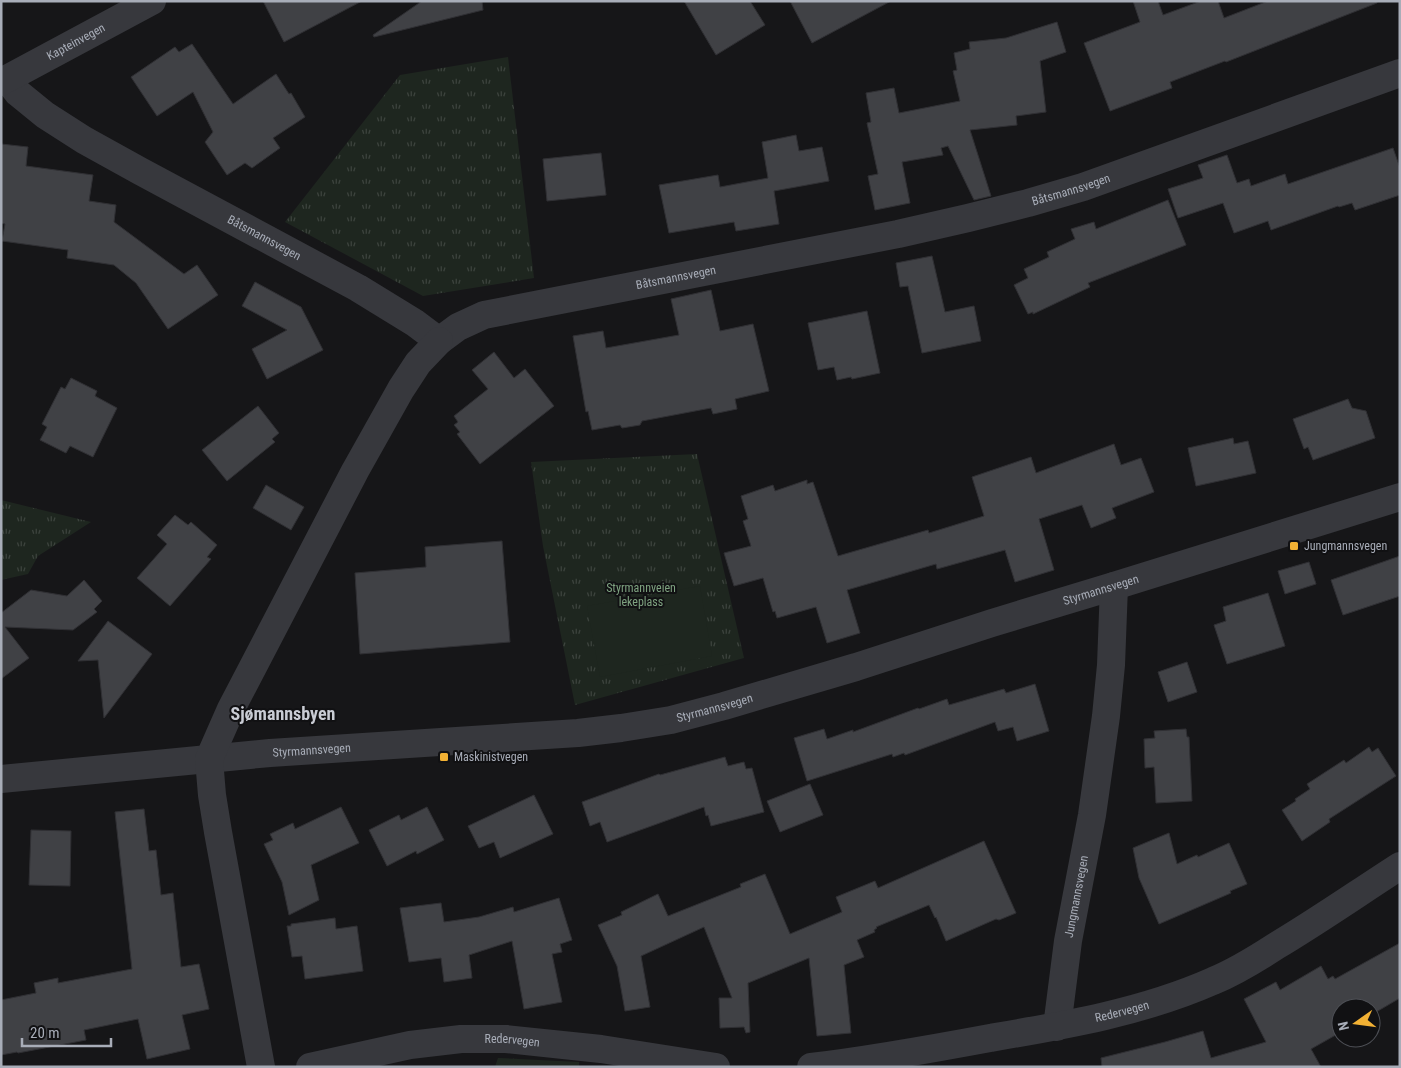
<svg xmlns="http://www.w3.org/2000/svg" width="1401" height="1068" font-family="'Roboto Condensed',sans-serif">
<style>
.park{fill:url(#park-tufts)}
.pitch{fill:#1e261f}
.building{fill:#404145;stroke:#303034}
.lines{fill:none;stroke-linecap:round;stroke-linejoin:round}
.minor{stroke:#37383d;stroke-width:28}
.poi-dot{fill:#f2b134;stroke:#111113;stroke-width:2}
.labels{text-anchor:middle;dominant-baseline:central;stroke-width:4;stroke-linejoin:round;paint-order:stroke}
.street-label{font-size:12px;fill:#a8adb8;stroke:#111113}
.poi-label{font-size:12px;fill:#a8adb8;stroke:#111113;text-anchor:start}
.park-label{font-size:12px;fill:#7fa381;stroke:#111113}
.district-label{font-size:18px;font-weight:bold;fill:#c9ccd4;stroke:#111113}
</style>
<defs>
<pattern id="park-tufts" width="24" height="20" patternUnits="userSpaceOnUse" patternTransform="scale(1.25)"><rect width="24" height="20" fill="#1e261f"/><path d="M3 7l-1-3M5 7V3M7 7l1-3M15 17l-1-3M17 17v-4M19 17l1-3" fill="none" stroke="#3c433d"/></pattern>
</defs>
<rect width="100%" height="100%" fill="#161618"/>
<g class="park">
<polygon points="508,57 534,278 423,296 285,222 400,75"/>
<polygon points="697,454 744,658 575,705 543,546 531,462"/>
<polygon points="1,500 91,522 38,556 28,574 1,580"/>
<polygon points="498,1058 579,1062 579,1067 495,1067"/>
</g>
<polygon class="pitch" points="700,586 712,656 600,677 587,606"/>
<g class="building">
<polygon points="263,1 362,1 284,42"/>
<polygon points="422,1 482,1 483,10 374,37 373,35"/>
<polygon points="684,1 750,1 765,25 716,55"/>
<polygon points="790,1 891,1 812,43"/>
<polygon points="1133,1 1158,1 1163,15 1201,1 1218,1 1224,18 1268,1 1377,1 1377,3 1226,62 1225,61 1170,82 1172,88 1110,111 1084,43 1140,22"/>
<polygon points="1057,22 1066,52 1040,61 1046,112 1016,116 1017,125 970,130 991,196 974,200 948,146 941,148 943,155 902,162 910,203 875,210 868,176 878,174 867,123 871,122 866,93 894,88 899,113 960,101 953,71 957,70 954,53 970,49 969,42 1006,38"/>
<polygon points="192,44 233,104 276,74 289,94 291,93 305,117 273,138 280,148 252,168 245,163 227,175 205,142 213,132 193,92 157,116 131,77 175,47 179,52"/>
<polygon points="796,135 799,151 822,147 829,181 774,191 779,224 736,231 734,222 669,233 659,185 718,175 720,187 768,178 762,142"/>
<polygon points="1,144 28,147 26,166 93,175 89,201 116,205 114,222 184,274 197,265 218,295 168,329 136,283 114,265 67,258 68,250 2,241 5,224 1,223"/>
<polygon points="1393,148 1400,168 1400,195 1355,210 1352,203 1339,207 1338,206 1271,230 1268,221 1234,233 1223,203 1178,218 1168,189 1203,178 1198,165 1227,155 1237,183 1249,179 1251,186 1285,174 1288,184"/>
<polygon points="601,153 606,195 547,201 543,159"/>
<polygon points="1168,200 1186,245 1088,283 1090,287 1033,314 1033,312 1028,314 1014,285 1028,278 1024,269 1049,257 1047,252 1075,239 1071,229 1094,222 1096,229"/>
<polygon points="932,256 945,312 974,306 981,341 922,353 908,286 900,287 896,263"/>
<polygon points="255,282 301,307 323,350 267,379 252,349 287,330 242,306"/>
<polygon points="711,290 720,331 753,324 769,391 735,399 737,409 713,414 711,408 642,421 640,425 622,428 620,425 592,430 588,411 586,412 573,336 603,331 606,348 679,335 671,299"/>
<polygon points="867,311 880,373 852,379 851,377 837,380 834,367 818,370 808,323"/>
<polygon points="494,352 514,378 525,369 554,406 480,464 457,434 460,432 454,425 458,422 454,416 488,389 472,370"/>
<polygon points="71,378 97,391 95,396 117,408 93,457 70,446 66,453 40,440 47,427 42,424 61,387 65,389"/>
<polygon points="1348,399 1352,408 1366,411 1375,438 1313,460 1308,447 1304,449 1293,419"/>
<polygon points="258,406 279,433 272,439 275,442 227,481 202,450"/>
<polygon points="1233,438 1234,444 1248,441 1256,473 1196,486 1188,448"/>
<polygon points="1114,444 1121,465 1141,458 1154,492 1112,508 1116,518 1091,528 1082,505 1039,519 1054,570 1015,582 1005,550 937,569 936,564 847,590 860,633 827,643 816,607 777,618 775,611 773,612 763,578 734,586 724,553 751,546 743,521 748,519 741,496 773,485 775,491 807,480 807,484 813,482 838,556 928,530 929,533 984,516 972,477 1031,457 1036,473"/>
<polygon points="266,485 304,507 291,530 253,508"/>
<polygon points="175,515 188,525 191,522 217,545 207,557 211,559 170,606 137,578 167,544 157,535"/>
<polygon points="502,541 510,642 360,654 355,573 426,567 425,547"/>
<polygon points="1400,556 1400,596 1343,615 1331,580"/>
<polygon points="1309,562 1316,584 1285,594 1278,571"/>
<polygon points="84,580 102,601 94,609 97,612 73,630 5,627 29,658 1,679 1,613 31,590 67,596"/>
<polygon points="1268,593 1285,646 1227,664 1214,625 1226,621 1223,607"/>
<polygon points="108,621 152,654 104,718 98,660 78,661"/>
<polygon points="1187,662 1197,692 1168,702 1158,672"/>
<polygon points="1035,684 1049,731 1017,741 1013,727 998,731 995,722 905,755 904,753 893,757 892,754 807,781 794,738 824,729 827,739 853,730 853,732 918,708 919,709 947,699 949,705 1004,689 1006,693"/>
<polygon points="1186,729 1187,737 1189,737 1192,801 1156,803 1154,767 1145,768 1144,739 1155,738 1154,731"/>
<polygon points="1369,747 1372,752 1378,748 1396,776 1329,819 1330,822 1302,841 1282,810 1296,801 1295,799 1310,789 1307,784 1344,760 1346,763"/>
<polygon points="725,757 728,766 744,762 746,769 752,768 764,812 711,826 708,815 706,816 704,807 607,842 600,822 590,826 582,802 659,774 660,775"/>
<polygon points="810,784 823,815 780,832 767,801"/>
<polygon points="534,795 553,834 500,858 494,842 479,848 468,826"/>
<polygon points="341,807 359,843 311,865 319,900 289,915 282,882 264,844 273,840 270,834 293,823 295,829"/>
<polygon points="427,807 444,840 417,854 416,851 387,866 369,830 399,815 401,820"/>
<polygon points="144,809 149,851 156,850 161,895 173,893 181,967 199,964 209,1009 182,1015 190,1049 147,1059 138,1019 84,1030 86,1040 18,1053 17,1052 1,1055 1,1000 36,993 34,983 58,978 58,983 132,969 115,812"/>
<polygon points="31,830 71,831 70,886 29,885"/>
<polygon points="1169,833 1177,864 1197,855 1198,857 1229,843 1247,884 1230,891 1231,893 1159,924 1139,878 1133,848"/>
<polygon points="984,841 1016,913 999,920 996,919 946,941 936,917 935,918 929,905 876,927 877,928 874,930 875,932 857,940 864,957 844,965 851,1033 817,1036 809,958 748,983 750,1032 746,1033 744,1027 720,1028 719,998 732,998 704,927 641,956 650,1007 625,1011 617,966 598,925 622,915 621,912 658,894 668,916 741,887 740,884 765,874 790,934 842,912 836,897 875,881 878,888"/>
<polygon points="559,898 572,940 560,944 562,952 552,954 562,1002 524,1009 512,941 469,955 472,978 444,982 441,958 409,962 400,908 441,903 444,922 479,917 513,907 514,912"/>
<polygon points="335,918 336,929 357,926 363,971 305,979 302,956 292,957 287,926 291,926 291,924"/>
<polygon points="1400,943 1400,998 1371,1015 1371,1008 1341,1008 1341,1032 1311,1049 1321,1067 1102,1067 1101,1058 1165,1042 1203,1031 1211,1058 1266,1042 1244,999 1276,982 1280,990 1321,966 1328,979 1333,976 1335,979"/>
</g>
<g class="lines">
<g class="minor">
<path id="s1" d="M7,79L18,93L45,115L84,140L140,171L358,288L415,323L439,341L458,327L484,315L898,234L968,218L1028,203L1083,187L1400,73"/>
<path id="s2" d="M1,82L152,1"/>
<path id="s3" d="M1,779L270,753L578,733L621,728L671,720L724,706L856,667L992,623L1114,586L1400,497"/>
<path id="s4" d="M1057,1027L1068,941L1092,815L1106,716L1111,665L1114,586"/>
<polyline points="261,1067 218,832 212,795 209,759 231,709 355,471 401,389 418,363 439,341"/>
<path id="s5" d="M310,1067L410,1045L461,1039H506L601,1049L716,1067"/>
<path id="s6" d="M811,1067C871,1060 931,1049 990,1038C1066,1025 1143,1012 1213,981C1235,972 1256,959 1276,946C1318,921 1358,893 1400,866"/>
</g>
</g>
<g class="poi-dot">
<rect x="1289" y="541" width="10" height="10" rx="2.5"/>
<rect x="439" y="752" width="10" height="10" rx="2.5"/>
</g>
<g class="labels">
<g class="street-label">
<text stroke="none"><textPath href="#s2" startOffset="85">Kapteinvegen</textPath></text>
<text stroke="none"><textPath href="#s1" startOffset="1160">Båtsmannsvegen</textPath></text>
<text stroke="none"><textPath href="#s1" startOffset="304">Båtsmannsvegen</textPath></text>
<text stroke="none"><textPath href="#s1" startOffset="755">Båtsmannsvegen</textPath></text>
<text stroke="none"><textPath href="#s3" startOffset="1122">Styrmannsvegen</textPath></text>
<text stroke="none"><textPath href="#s3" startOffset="718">Styrmannsvegen</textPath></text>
<text stroke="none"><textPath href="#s3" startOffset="312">Styrmannsvegen</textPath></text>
<text stroke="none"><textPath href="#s4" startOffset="132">Jungmannsvegen</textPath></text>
<text stroke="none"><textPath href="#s6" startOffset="316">Redervegen</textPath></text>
<text stroke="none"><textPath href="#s5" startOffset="205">Redervegen</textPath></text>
</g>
<g class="poi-label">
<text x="1304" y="546">Jungmannsvegen</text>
<text x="454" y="757">Maskinistvegen</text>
</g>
<g class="park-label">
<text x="641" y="588">Styrmannveien<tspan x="641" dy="14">lekeplass</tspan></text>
</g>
<g class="district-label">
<text x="283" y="713">Sjømannsbyen</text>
</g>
</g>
<rect width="1401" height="1068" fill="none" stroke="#a8adb8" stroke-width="5"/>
<g transform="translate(1356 1023) rotate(256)"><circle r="24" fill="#111113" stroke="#4d4f55"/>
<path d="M0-4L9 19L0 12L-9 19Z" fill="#f2b134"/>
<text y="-8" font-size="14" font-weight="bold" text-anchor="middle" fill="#a8adb8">N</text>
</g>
<path d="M22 1038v8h89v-8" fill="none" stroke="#a8adb8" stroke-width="2.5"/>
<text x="30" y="1038" font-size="15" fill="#a8adb8" stroke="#111113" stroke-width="4" paint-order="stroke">20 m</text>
</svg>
